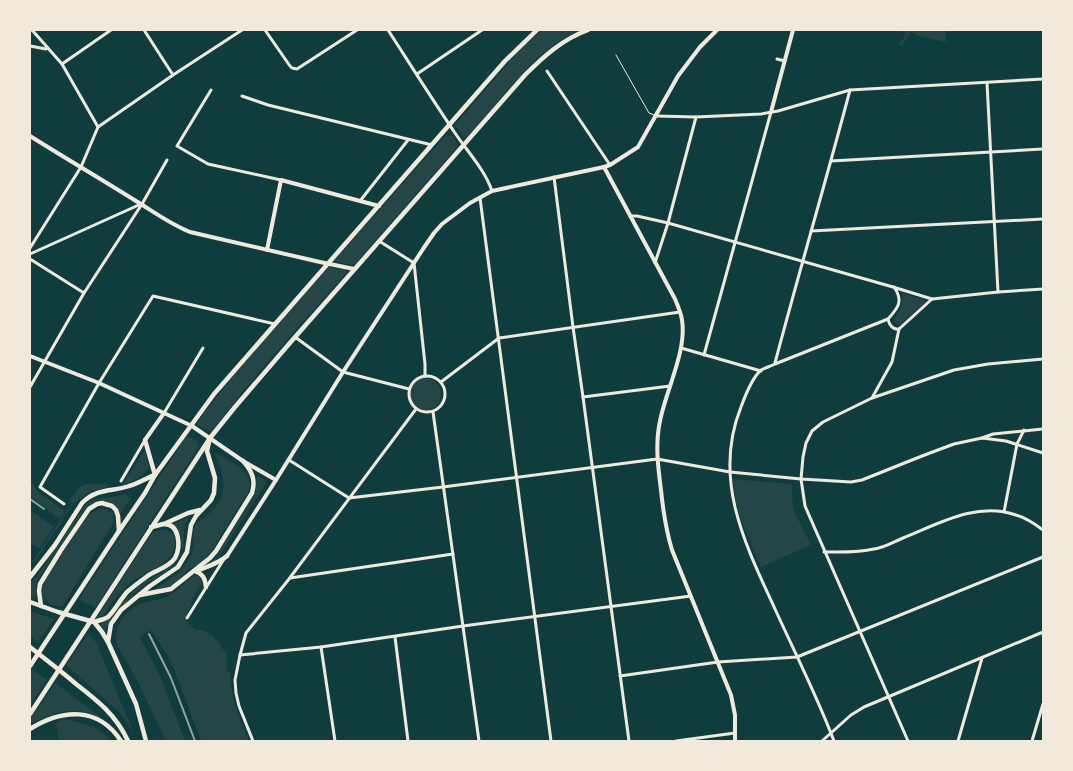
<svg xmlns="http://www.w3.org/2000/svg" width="1073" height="771" font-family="'DM Sans',sans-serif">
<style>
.green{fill:#244646}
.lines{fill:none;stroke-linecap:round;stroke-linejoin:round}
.service{stroke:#f1e9da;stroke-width:1}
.minor{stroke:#f1e9da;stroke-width:3}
.tertiary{stroke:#f1e9da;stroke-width:4}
.secondary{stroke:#f1e9da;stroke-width:4.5}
.rail{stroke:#97a49c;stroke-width:2}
</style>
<rect width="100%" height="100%" fill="#0f3d3e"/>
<g class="green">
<path d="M543,30H580C560,39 544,51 529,66L465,139L455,125L522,47Z"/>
<polygon points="900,30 946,30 946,42 919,36 911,32 902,46 899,44 905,36 905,33"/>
<polygon points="446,135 453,136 458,146 356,263 352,265 334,261"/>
<path d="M329,267L348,271C302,324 253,375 212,432L196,424L233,376Z"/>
<polygon points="903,293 926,301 925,303 899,325 894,322 894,319 901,308"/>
<circle cx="425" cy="394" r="16"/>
<path d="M186,437C192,438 197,439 199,444L198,448L95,608L79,599Z"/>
<path d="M145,450L149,468C142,478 133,481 122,485Z"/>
<path d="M215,453C231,462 248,467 251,487L209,555L198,566L191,568L185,572L178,581L171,586L150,591C166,583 190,568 193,549C195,542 191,534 195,526C199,520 207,516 212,511C230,492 223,473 215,453Z"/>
<polygon points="257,476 266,480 265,485 221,553 217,559 212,563 211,563 216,557 255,495 256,490"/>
<polygon points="733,479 792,484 793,509 811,545 761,567 740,517 735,497"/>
<polygon points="30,480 39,493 65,511 60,519 30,496"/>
<path d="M86,484H105L109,487L91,491L73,504L34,563L33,561L72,503L69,501C74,494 78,486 86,484Z"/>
<path d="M126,494L130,499L120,514C116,504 105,497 94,502C92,503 90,505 87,507L39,578L36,585L35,598L30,596V583L36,577L86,504L93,500Z"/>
<path d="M100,509H105L113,513L114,520L112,525L62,607C47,605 38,599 43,583L86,517L91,513Z"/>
<polygon points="30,510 54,527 40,549 30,543"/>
<path d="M190,516C179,532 187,534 183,549C182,555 177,561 173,565C165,575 154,578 145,585C128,597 116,614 105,631L100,625L111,618L123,602L136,588L146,581L163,572L180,555L182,549L180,533L171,525Z"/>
<path d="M163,529L173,533C176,542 176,548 171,555C161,570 142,573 129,584C124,589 118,595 113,601C106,610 108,614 95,620L152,533Z"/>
<path d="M196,575L200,578L202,582L194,596L185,620L196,630C209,629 216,638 222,648C225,653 224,649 226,655C228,660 226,665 227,671L230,672C231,699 239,717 249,741H201L171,661L152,631L146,632L140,638L160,676L185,741H166C154,715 142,690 129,665C124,656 116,648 116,637C115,626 126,612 136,606C146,600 159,601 169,596C179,591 185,579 196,575Z"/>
<polygon points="30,611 54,619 38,643 30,635"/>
<polygon points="88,634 96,642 134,734 121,714 99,694 66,665"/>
<polygon points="32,669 47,680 30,706 30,673"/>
<path d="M55,683L106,721C100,718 94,715 88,713C68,707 47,715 30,724V719Z"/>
<path d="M63,719C82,723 99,726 111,741H59L56,723Z"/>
</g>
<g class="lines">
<polyline class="service" points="616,55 649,113 654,115"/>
<g class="minor">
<polyline points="32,30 62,64 98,127"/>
<polyline points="144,30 173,75"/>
<polyline points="265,30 290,66 292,68 297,69 357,30"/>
<path d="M388,30C410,64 432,99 455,133C467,151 485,170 492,191"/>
<polyline points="30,46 46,49"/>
<polyline points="777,59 785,61"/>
<polyline points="62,64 111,30"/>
<polyline points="547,71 610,165"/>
<polyline points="417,74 482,30"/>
<polyline points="987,83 998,292"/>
<polyline points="211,90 177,146 208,164 281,180"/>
<polyline points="242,96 268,105 432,145"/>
<polyline points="656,116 696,117 761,114 778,111 850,90 1043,79"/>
<polyline points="98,127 173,75 242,30"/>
<polyline points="831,161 1043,149"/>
<polyline points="554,177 573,327 583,397 629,741"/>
<polyline points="480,198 551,741"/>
<polyline points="360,201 408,140"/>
<polyline points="630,216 637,216 668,223 893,287 932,299 998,292 1043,289"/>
<polyline points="811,231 1043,219"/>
<polyline points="379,241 414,263 425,364 425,376"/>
<polyline points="30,248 81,167 98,127"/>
<polyline points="30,254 141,204"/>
<polyline points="30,259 84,293"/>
<polyline points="655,263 668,223 696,117"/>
<path d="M894,287C904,301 898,308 888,319C889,325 893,330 899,329"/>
<polyline points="899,329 932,299"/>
<polyline points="295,337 343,372 409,389"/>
<polyline points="681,348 761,371"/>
<polyline points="704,355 771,112"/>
<path d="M775,363C799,272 826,181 850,90"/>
<circle cx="427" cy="394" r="18"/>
<polyline points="441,382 499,338 680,312"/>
<polyline points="30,387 84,293 142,204 167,160"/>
<polyline points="583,397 670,386"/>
<polyline points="872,398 892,362 899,329"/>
<polyline points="433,412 479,741"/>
<polyline points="164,413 203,348"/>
<polyline points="982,438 993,434 1043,429"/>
<polyline points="289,460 349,498 443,487 657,459 730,472 801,479 851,482 862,480 922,456 954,444 982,438 1006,441 1043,453"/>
<polyline points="121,481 145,440"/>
<polyline points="64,504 40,487 99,383 153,296 275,324"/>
<polyline points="1004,512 1017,444 1024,430"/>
<path d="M824,552C841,552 858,553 874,549C884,548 893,542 903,538C938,524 977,501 1016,515C1026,518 1035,524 1043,530"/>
<polyline points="290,578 453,554"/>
<polyline points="187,618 224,559"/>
<polyline points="395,637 408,741"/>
<polyline points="321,647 335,741"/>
<polyline points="240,655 321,647 463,626 691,596"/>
<polyline points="620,676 718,662 797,657 1043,557"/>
<polyline points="253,741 239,706 236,693 235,680 240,655 246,633 289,579 416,409"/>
<polyline points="676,741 735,733"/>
<polyline points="822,741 851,715 864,707 1043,632"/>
<path d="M834,741C817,696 795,653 775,609C745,544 712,479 741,407C745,396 753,377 761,370C765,368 771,366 775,364L888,319"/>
<polyline points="908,741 805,506 801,479 803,457 806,443 812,431 823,422 872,398 954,370 988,364 1043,359"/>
<polyline points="958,741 982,658"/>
<polyline points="1032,741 1043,704"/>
</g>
<g class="tertiary">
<polyline points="771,112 793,30"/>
<path d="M30,136C65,158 101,179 136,201C154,212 170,224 190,232L320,262L354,269"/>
<path d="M604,167L675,299C678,306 681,313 682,320C687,351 666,390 660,421C655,444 658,467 661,490C663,510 666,530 672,550L731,695L735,715V741"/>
<polyline points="267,250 281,180 379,206"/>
<polyline points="30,356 99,383 192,426 243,461 276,480"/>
<polyline points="145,440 164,413"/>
<polyline points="227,556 276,480 343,372 423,249 434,233 442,224 470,203 492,191 604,167 610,165 638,147 678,76 700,47 717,30"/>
</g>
<g class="secondary">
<polyline points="145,440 155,475"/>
<polyline points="164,524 188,513 200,510"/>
<path d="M199,570C209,566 219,563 227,556"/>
<path d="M195,571C203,574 205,578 206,587"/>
<path d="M30,577L55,545L82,503C96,488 112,492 129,486C138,484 146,478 155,475"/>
<path d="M140,595L171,589L210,558L216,551L252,493C256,480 252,471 243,461"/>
<polyline points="30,602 58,612 94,622 102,632 108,642 136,704 146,741"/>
<polyline points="41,606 39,591 40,584 61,550 89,509 97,504 102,503 112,506 116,510 118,516 119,531"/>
<path d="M94,622L104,619L108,617C115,610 120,600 127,592C134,586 142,580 149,575C157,570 169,567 175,558C181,547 180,523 163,524C159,525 155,527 151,527"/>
<polyline points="108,642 111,624 121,610 150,586 178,567 187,552 191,525 196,516 211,500 214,493 215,478 207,451 209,442"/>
<path d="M30,647C45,659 61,671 76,684C98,701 116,715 128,741"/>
<polyline points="30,666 119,531 145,493 155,475 214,394 505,61 537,30"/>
<path d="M30,714L210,438L235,407L289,344L525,75C544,56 563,39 588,30"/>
<path d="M30,729C62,709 98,706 121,741"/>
</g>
<g class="rail">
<polyline points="30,499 44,509"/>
<polyline points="149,634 171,678 195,741"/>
</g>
</g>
<rect width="1073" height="771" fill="none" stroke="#f1e9da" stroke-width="62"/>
</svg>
